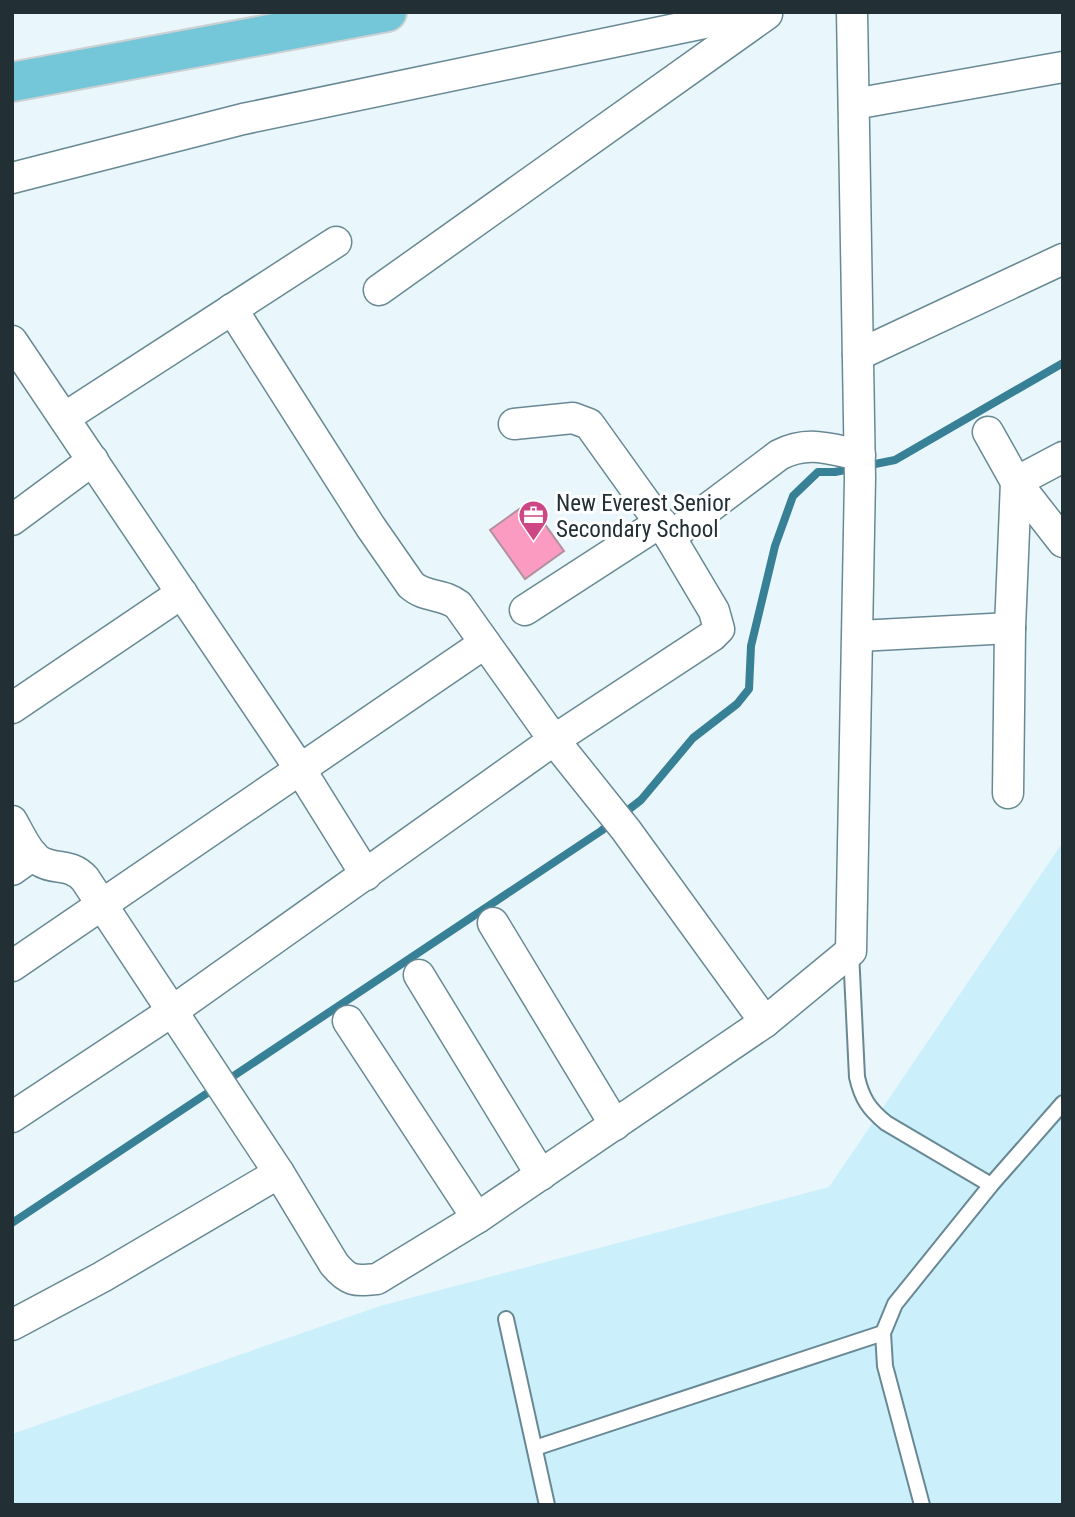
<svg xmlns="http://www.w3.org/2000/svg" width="1075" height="1517" font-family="'Roboto Condensed',sans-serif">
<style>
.built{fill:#cbeffb}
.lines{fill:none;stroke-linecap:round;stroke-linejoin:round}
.stream{stroke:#388096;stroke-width:8}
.building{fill:#fc9bc1;stroke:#b1919c;stroke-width:2}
.service-casing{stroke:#688994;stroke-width:18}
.minor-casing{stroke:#688994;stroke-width:33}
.primary-casing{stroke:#ced1d3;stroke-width:42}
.service{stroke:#fff;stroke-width:14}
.minor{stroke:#fff;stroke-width:30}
.primary{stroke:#74c6d9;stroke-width:38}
.labels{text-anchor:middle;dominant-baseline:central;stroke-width:6;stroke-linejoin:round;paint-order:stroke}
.poi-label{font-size:23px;fill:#223035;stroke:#fff;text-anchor:start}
</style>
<rect width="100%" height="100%" fill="#e9f7fc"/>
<polygon class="built" points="1063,842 1063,1505 12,1505 12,1434 380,1306 829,1187"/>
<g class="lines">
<g class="stream">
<polyline points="226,1081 601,831 641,800 693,738 737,704 749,689 751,646 775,546 793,496 818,472 835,472 895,460 1063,363"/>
<polyline points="12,1223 215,1088"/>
</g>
</g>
<polygon class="building" points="529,502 564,551 525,579 490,530"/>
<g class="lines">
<defs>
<g id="service">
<path d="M851,952L857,1077C862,1099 869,1109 886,1123L991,1185"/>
<polyline points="506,1319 547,1505"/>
<polyline points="535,1448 883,1333"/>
<polyline points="922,1505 885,1366 883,1333 895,1304 991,1185 1063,1103"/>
</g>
<g id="minor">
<polyline points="854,104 1063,67"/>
<polyline points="12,178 243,119 757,12"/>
<polyline points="379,290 767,14"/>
<path d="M232,309L370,526L411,585C425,598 443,593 458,605L554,740L626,830L765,1022"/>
<polyline points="12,341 300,769 366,875"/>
<polyline points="858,355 1063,259"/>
<polyline points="64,418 336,242"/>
<polyline points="988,432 1016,482 1063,542"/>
<polyline points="12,520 93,460"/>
<path d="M670,537L779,455C808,440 829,449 860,455"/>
<polyline points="525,610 661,522"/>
<polyline points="859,636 1010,628"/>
<polyline points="12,708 182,593"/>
<polyline points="1008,793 1010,628 1016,482 1063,457"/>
<path d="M12,821C19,833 27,852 38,860C54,871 70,862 85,879L279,1173L334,1264C349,1282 355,1281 377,1279L477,1218L765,1022L851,951L860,478L852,12"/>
<polyline points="12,870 33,855"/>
<polyline points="493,923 615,1125"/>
<polyline points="12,966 485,643"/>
<polyline points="419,975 541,1175"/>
<polyline points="348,1021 477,1218"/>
<polyline points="12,1117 171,1012 554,740 712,636 719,629 714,611 670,537 589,424 573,418 514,424"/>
<polyline points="12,1325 102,1277 279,1173"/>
</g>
<polyline id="primary" points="12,82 387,12"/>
</defs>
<use href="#service" class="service-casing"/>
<use href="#minor" class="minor-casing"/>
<use href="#primary" class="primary-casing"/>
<use href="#service" class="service"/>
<use href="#minor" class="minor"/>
<use href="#primary" class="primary"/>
</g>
<defs>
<symbol id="office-pin" viewBox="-11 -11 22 30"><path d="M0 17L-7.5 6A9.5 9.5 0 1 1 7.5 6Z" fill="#cd4685" stroke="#fff"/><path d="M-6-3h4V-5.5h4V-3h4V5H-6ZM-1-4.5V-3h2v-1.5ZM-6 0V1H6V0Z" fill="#fff"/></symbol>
</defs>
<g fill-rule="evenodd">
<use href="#office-pin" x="516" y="498" width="35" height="47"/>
</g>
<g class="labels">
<g class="poi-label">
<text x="556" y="503">New Everest Senior<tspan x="556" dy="26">Secondary School</tspan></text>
</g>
</g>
<rect width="1075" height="1517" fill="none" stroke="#223035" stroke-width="28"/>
</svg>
